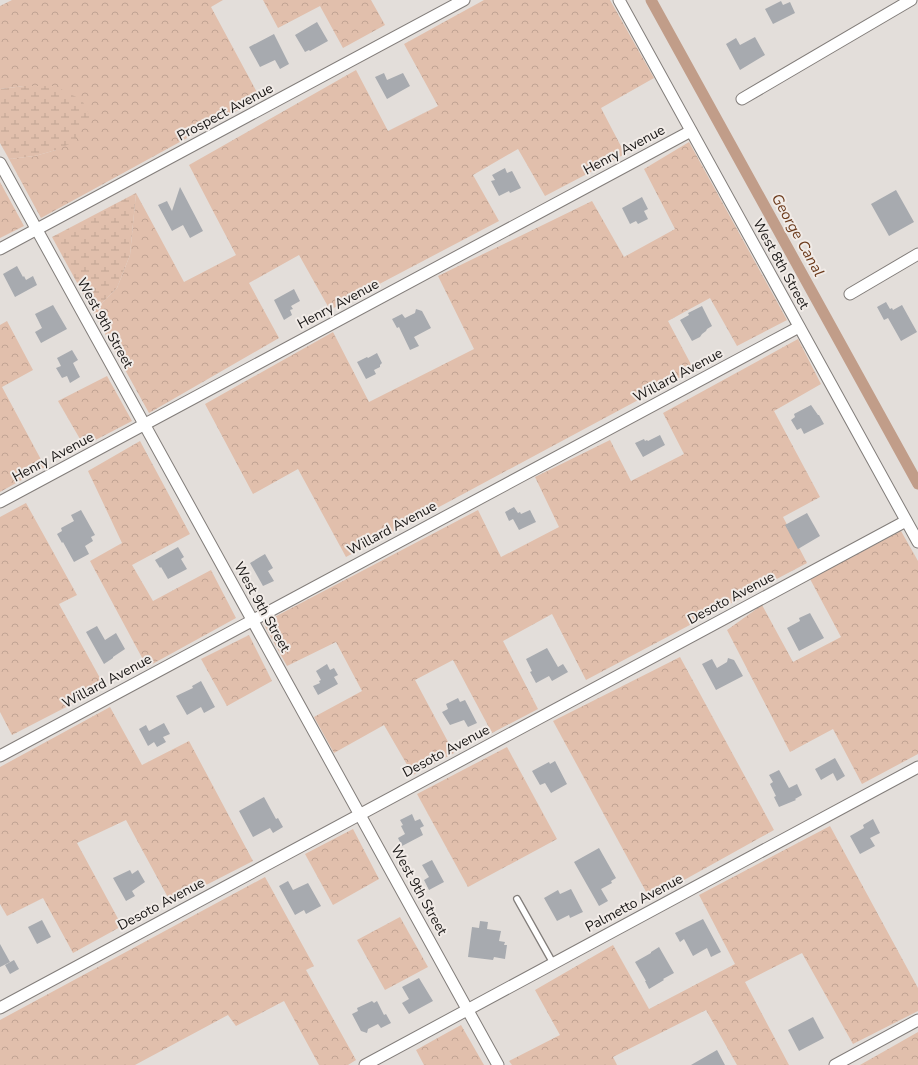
<svg xmlns="http://www.w3.org/2000/svg" width="918" height="1065" font-family="'Nunito Sans',sans-serif">
<style>
.forest{fill:url(#forest-crowns)}
.wetland{fill:url(#wetland-marsh)}
.lines{fill:none;stroke-linecap:round;stroke-linejoin:round}
.canal{stroke:#c19d89;stroke-width:11}
.building{fill:#a7aaaf}
.lane-casing{stroke:#827d7a;stroke-width:8}
.street-casing{stroke:#827d7a;stroke-width:13}
.lane{stroke:#fff;stroke-width:5.5}
.street{stroke:#fff;stroke-width:11}
.labels{text-anchor:middle;dominant-baseline:central;stroke-width:4;stroke-linejoin:round;paint-order:stroke}
.street-label{font-size:14px;fill:#181615;stroke:#f1ebe7}
.water-label{font-size:15px;font-style:italic;fill:#6b3a1b;stroke:#f1ebe7}
</style>
<defs>
<pattern id="forest-crowns" width="20" height="18" patternUnits="userSpaceOnUse"><rect width="20" height="18" fill="#e1bfac"/><path d="M2 6a3 3 0 1 1 6 0M12 15a3 3 0 1 1 6 0" fill="none" stroke="#c0a393"/></pattern>
<pattern id="wetland-marsh" width="20" height="14" patternUnits="userSpaceOnUse"><rect width="20" height="14" fill="#e1bfac"/><path d="M1 5h8M5 5V1M11 12h8M15 12V8" fill="none" stroke="#c0a393"/></pattern>
</defs>
<rect width="100%" height="100%" fill="#e3deda"/>
<g class="forest">
<polygon points="12,0 223,0 211,7 260,98 41,218 9,159 35,156 56,150 24,86 0,89 0,6"/>
<polygon points="263,0 371,0 385,25 343,48 320,6 278,28"/>
<polygon points="484,0 610,0 654,78 601,108 625,154 545,196 518,149 473,175 499,221 330,310 299,255 249,283 279,338 149,413 93,312 117,288 130,255 136,193 184,282 236,255 189,165 356,70 388,131 438,106 404,44"/>
<polygon points="689,142 787,320 737,346 710,298 668,321 694,370 346,557 298,469 253,494 205,404 333,332 369,402 474,349 438,276 592,201 624,257 675,229 644,169"/>
<polygon points="0,182 24,226 0,238"/>
<polygon points="7,321 33,370 2,387 45,467 0,492 0,325"/>
<polygon points="798,339 821,384 774,411 820,497 783,517 807,563 586,680 552,614 503,641 538,709 492,733 453,660 415,680 454,753 413,775 384,725 334,753 314,717 362,691 336,642 287,666 263,623 478,510 501,557 559,527 535,477 610,440 631,481 684,454 663,413"/>
<polygon points="107,376 132,421 84,446 58,401"/>
<polygon points="140,441 190,534 132,565 153,601 211,570 236,618 147,667 90,561 122,543 88,471"/>
<polygon points="26,503 77,595 59,604 105,687 12,735 0,712 0,517"/>
<polygon points="901,531 918,561 918,754 862,784 833,729 790,752 727,630 762,605 793,662 841,637 810,579"/>
<polygon points="249,635 272,681 227,706 201,659"/>
<polygon points="680,657 774,830 650,899 553,721"/>
<polygon points="110,707 142,765 189,741 253,861 171,903 126,820 77,843 122,926 73,953 43,898 7,916 0,904 0,767"/>
<polygon points="507,747 557,839 468,887 417,794"/>
<polygon points="830,826 918,988 918,1011 853,1044 802,953 745,982 789,1065 737,1065 706,1010 613,1057 617,1065 512,1065 509,1061 560,1035 535,990 613,945 649,1009 735,964 699,895"/>
<polygon points="353,829 379,879 333,905 305,854"/>
<polygon points="265,877 314,966 306,970 356,1060 348,1065 319,1065 284,1001 236,1026 228,1015 135,1065 0,1065 0,1020"/>
<polygon points="400,917 428,967 385,990 357,940"/>
<polygon points="461,1025 484,1065 424,1065 416,1050"/>
<polygon points="918,1032 918,1065 860,1065"/>
</g>
<g class="wetland">
<polygon points="24,86 55,86 82,100 90,116 74,142 56,150 35,156 9,159 0,143 0,89"/>
<polygon points="136,193 130,255 117,288 93,312 52,237"/>
</g>
<g class="lines">
<polyline class="canal" points="651,0 918,484"/>
</g>
<g class="building">
<polygon points="781,1 783,5 790,2 795,13 773,24 765,9"/>
<polygon points="317,22 328,41 310,51 309,50 305,52 295,35"/>
<polygon points="274,34 289,64 280,69 275,60 260,67 249,47"/>
<polygon points="755,37 765,55 740,70 726,44 736,38 740,45"/>
<polygon points="384,73 387,80 403,73 410,86 387,99 375,77"/>
<polygon points="505,168 507,173 512,171 521,188 510,193 509,191 499,196 491,181 495,180 492,175"/>
<polygon points="180,187 203,231 190,238 183,225 172,231 158,205 167,201 172,211"/>
<polygon points="896,190 914,222 889,236 871,204"/>
<polygon points="642,197 648,209 644,211 648,219 638,224 636,221 630,224 622,208"/>
<polygon points="17,266 23,277 24,276 26,280 33,276 37,285 15,297 3,274"/>
<polygon points="294,289 300,301 291,306 293,309 290,310 292,315 284,320 274,300"/>
<polygon points="886,302 890,309 892,308 893,310 902,305 917,332 901,341 888,318 884,320 877,307"/>
<polygon points="53,305 67,329 41,343 35,332 42,328 35,314"/>
<polygon points="702,306 712,326 707,329 706,331 702,334 700,337 692,341 680,320 689,315 688,313"/>
<polygon points="416,309 422,311 431,328 414,337 419,346 410,350 399,327 397,328 392,319 402,314 405,318 415,313"/>
<polygon points="72,350 78,360 73,363 80,377 70,383 67,376 62,378 56,368 61,366 57,358"/>
<polygon points="377,353 382,363 380,365 380,367 374,370 376,374 366,379 357,362 367,357 368,358"/>
<polygon points="811,405 818,415 819,415 824,424 804,434 801,428 797,430 791,420 795,417 794,414"/>
<polygon points="660,435 665,445 643,457 635,443 644,439 645,441 647,440 648,441"/>
<polygon points="514,507 518,513 520,512 521,514 530,510 536,522 519,530 513,519 509,521 505,512"/>
<polygon points="81,510 95,535 91,537 93,541 85,546 89,554 74,562 63,542 62,543 57,534 62,531 61,528 74,521 71,515"/>
<polygon points="807,513 820,536 798,549 785,525"/>
<polygon points="178,547 184,557 181,559 187,569 168,579 161,567 160,568 155,560"/>
<polygon points="265,554 273,568 268,571 274,581 263,586 250,563"/>
<polygon points="810,613 824,638 799,651 787,628 800,621 799,618"/>
<polygon points="97,626 105,640 116,633 125,649 113,657 113,658 104,664 86,632"/>
<polygon points="547,648 558,667 563,664 568,672 552,681 549,676 536,683 530,672 532,671 526,659"/>
<polygon points="728,658 734,660 743,676 716,690 702,664 712,659 717,668 727,662"/>
<polygon points="327,664 330,670 334,668 338,675 334,677 338,684 318,695 313,686 320,683 319,681 321,680 316,671"/>
<polygon points="201,681 215,707 204,713 201,707 187,715 176,696 193,688 192,686"/>
<polygon points="458,698 460,702 465,700 477,723 468,727 464,720 450,725 442,712 448,709 446,704"/>
<polygon points="164,723 170,734 163,737 166,742 157,747 154,742 148,746 139,729 146,725 149,731"/>
<polygon points="835,758 845,776 837,781 833,773 821,780 815,769"/>
<polygon points="555,761 567,784 551,793 545,783 540,785 532,771 549,762 550,764"/>
<polygon points="779,770 789,788 797,784 802,795 795,799 796,800 779,807 774,797 776,796 770,784 773,782 769,775"/>
<polygon points="264,797 276,819 278,818 283,827 273,833 270,828 253,837 239,811"/>
<polygon points="412,814 415,821 420,819 424,826 420,828 423,835 402,846 398,838 405,834 401,826 403,825 400,820"/>
<polygon points="873,819 880,833 870,838 875,846 860,854 850,836 864,828 863,825"/>
<polygon points="599,848 616,878 611,881 612,883 601,889 608,901 599,906 574,862"/>
<polygon points="432,860 444,882 429,890 424,880 429,877 422,865"/>
<polygon points="130,870 132,874 138,870 145,882 132,891 135,896 126,901 113,878"/>
<polygon points="288,881 293,890 308,883 321,906 306,914 304,910 295,915 279,886"/>
<polygon points="571,889 583,912 570,918 569,915 557,921 544,898 558,890 560,894"/>
<polygon points="703,919 721,952 711,957 707,948 693,956 684,939 680,942 675,933"/>
<polygon points="42,920 51,937 37,944 28,927"/>
<polygon points="480,921 488,922 487,929 501,931 499,941 505,942 504,945 507,945 505,959 494,957 493,960 468,957 472,927 479,928"/>
<polygon points="0,944 10,962 0,967"/>
<polygon points="659,947 674,973 663,979 664,980 649,989 645,981 646,981 635,962 651,953 651,952"/>
<polygon points="14,960 19,969 10,974 5,965"/>
<polygon points="419,978 433,1001 409,1014 402,1003 409,999 402,987"/>
<polygon points="372,1001 374,1003 377,1001 384,1015 386,1014 391,1023 381,1028 378,1024 368,1029 367,1033 361,1031 352,1014 358,1011 357,1008"/>
<polygon points="813,1017 824,1038 799,1051 788,1030"/>
<polygon points="717,1050 725,1065 691,1065"/>
</g>
<g class="lines">
<defs>
<polyline id="lane" points="517,899 553,963"/>
<g id="street">
<polyline points="619,0 918,542"/>
<polyline points="742,99 911,0"/>
<polyline points="0,163 498,1065"/>
<polyline points="0,249 464,0"/>
<polyline points="850,294 918,254"/>
<polyline points="0,502 691,131"/>
<polyline points="0,756 799,327"/>
<polyline points="0,1008 906,521"/>
<polyline points="365,1065 918,767"/>
<polyline points="835,1065 918,1020"/>
</g>
</defs>
<use href="#lane" class="lane-casing"/>
<use href="#street" class="street-casing"/>
<use href="#lane" class="lane"/>
<use href="#street" class="street"/>
</g>
<g class="labels">
<g class="street-label">
<text transform="translate(225 112) rotate(-28)">Prospect Avenue</text>
<text transform="translate(624 150) rotate(-28)">Henry Avenue</text>
<text transform="translate(781 264) rotate(61)">West 8th Street</text>
<text transform="translate(338 304) rotate(-28)">Henry Avenue</text>
<text transform="translate(105 323) rotate(61)">West 9th Street</text>
<text transform="translate(678 375) rotate(-28)">Willard Avenue</text>
<text transform="translate(53 457) rotate(-28)">Henry Avenue</text>
<text transform="translate(392 528) rotate(-28)">Willard Avenue</text>
<text transform="translate(731 598) rotate(-28)">Desoto Avenue</text>
<text transform="translate(262 607) rotate(61)">West 9th Street</text>
<text transform="translate(107 681) rotate(-28)">Willard Avenue</text>
<text transform="translate(446 751) rotate(-28)">Desoto Avenue</text>
<text transform="translate(419 890) rotate(61)">West 9th Street</text>
<text transform="translate(634 903) rotate(-28)">Palmetto Avenue</text>
<text transform="translate(161 904) rotate(-28)">Desoto Avenue</text>
</g>
<g class="water-label">
<text transform="translate(798 235) rotate(61)">George Canal</text>
</g>
</g>
</svg>
